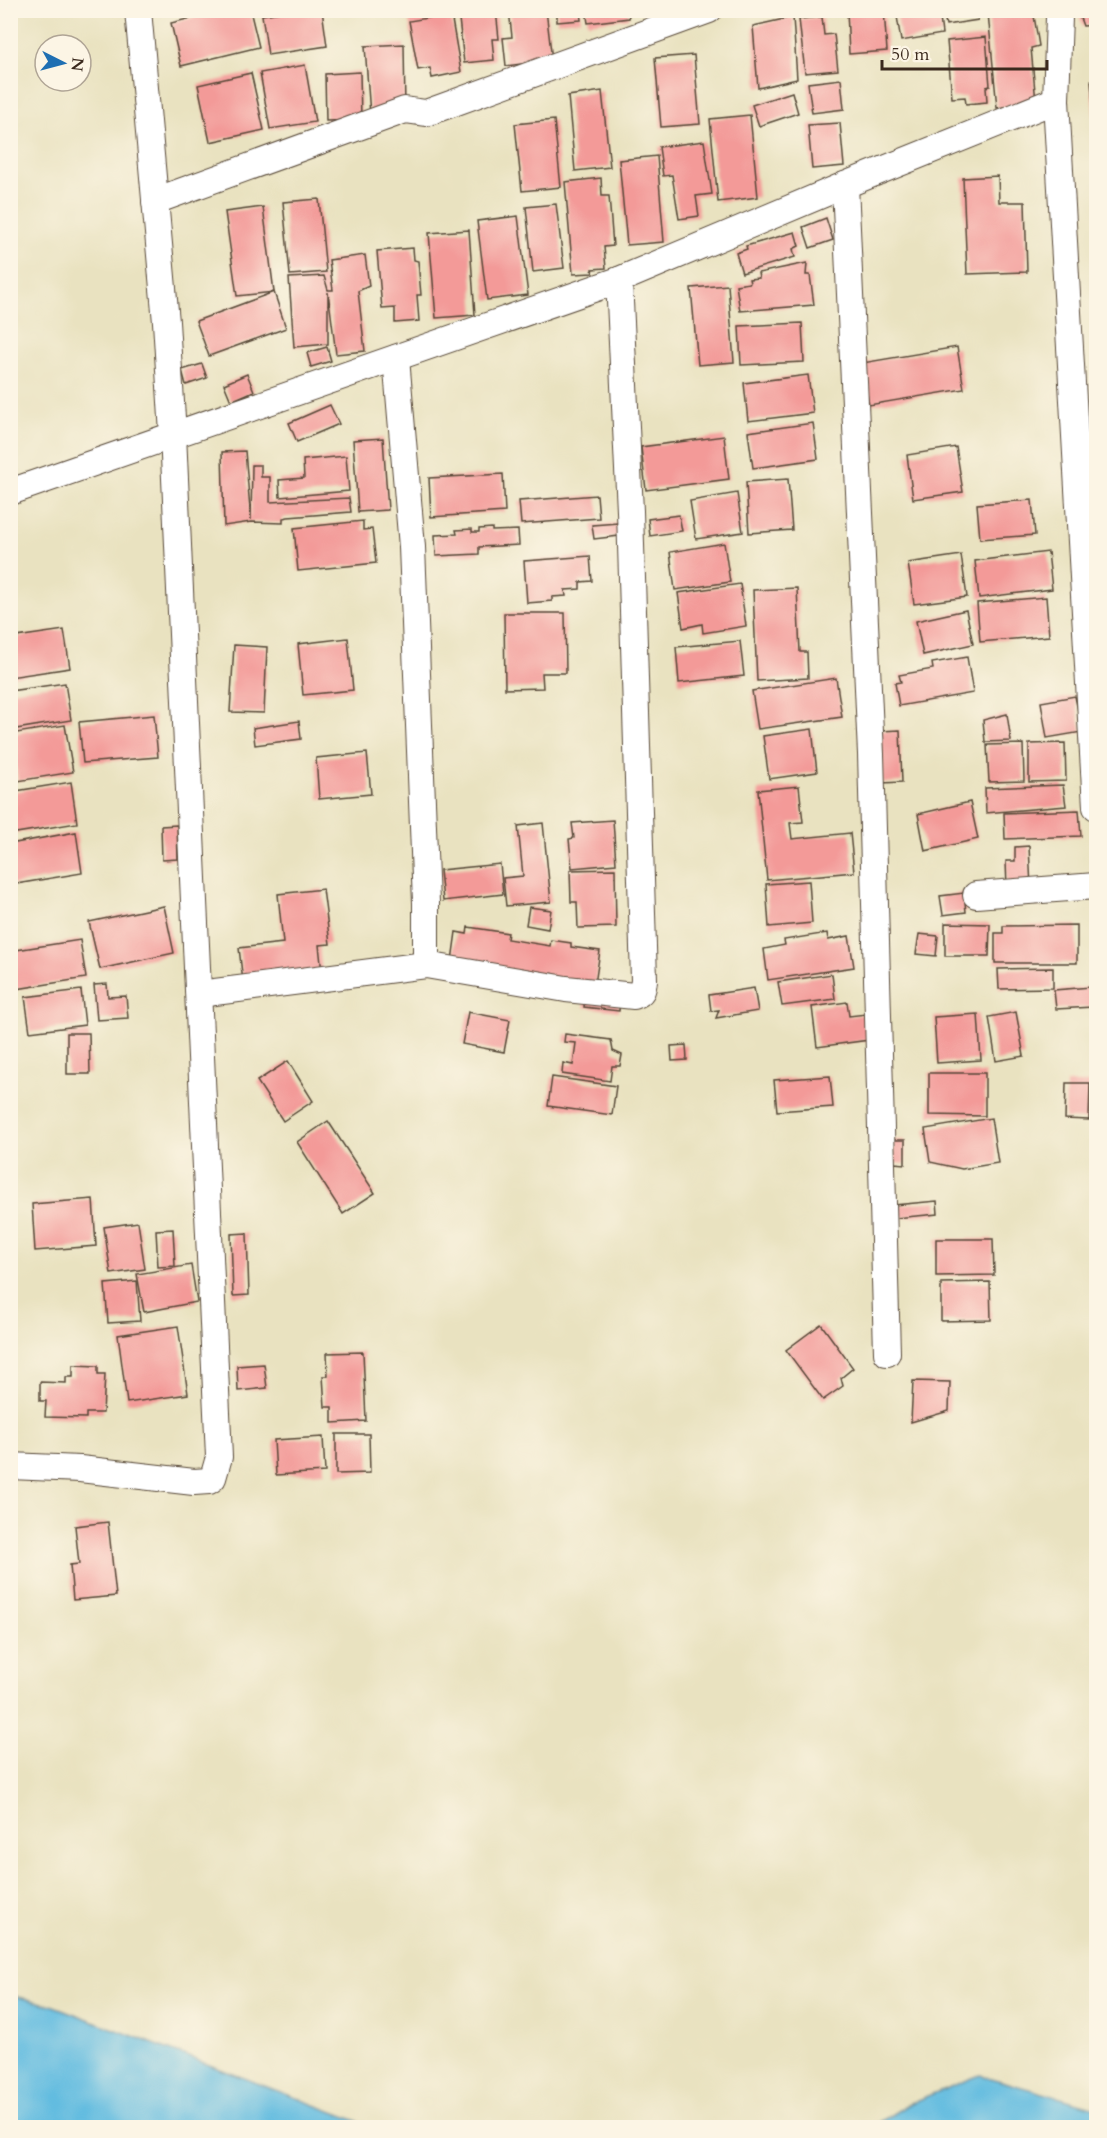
<svg xmlns="http://www.w3.org/2000/svg" width="1107" height="2138" font-family="Cardo,serif">
<style>
.water{fill:#62bce0;stroke:#4e737f;stroke-width:1.5}
.building{fill:#f39a98}
.lines{fill:none;stroke-linecap:round;stroke-linejoin:round}
.street-casing{stroke:#554636;stroke-width:28}
.street{stroke:#fff;stroke-width:26}
</style>
<rect width="100%" height="100%" fill="#fcf5e5"/>
<filter id="ink" filterUnits="userSpaceOnUse"><feTurbulence type="fractalNoise" baseFrequency=".0167" numOctaves="2"/><feDisplacementMap in="SourceGraphic" scale="12" xChannelSelector="R" yChannelSelector="G"/><feConvolveMatrix kernelMatrix="1 2 1 2 8 2 1 2 1" color-interpolation-filters="sRGB"/></filter>
<filter id="wash" filterUnits="userSpaceOnUse"><feTurbulence type="fractalNoise" baseFrequency=".008" numOctaves="4" result="noise"/><feDisplacementMap in="SourceGraphic" scale="24" xChannelSelector="R" yChannelSelector="G"/><feGaussianBlur stdDeviation="1.35" result="paint"/><feColorMatrix in="noise" values="0 0 0 0 0 0 0 0 0 0 0 0 0 0 0 0 0 1.4 0 .05"/><feComposite in="paint" operator="in"/></filter>
<g filter="url(#wash)">
<rect width="100%" height="100%" fill="#e9e2c0"/>
<g class="water">
<polygon points="10,1995 51,2005 373,2127 11,2127"/>
<polygon points="980,2075 1096,2108 1096,2127 872,2127 910,2103"/>
</g>
<g id="blocks">
<g class="building">
<polygon points="224,10 250,10 259,47 181,66 171,23"/>
<polygon points="294,10 322,10 327,46 268,55 262,15"/>
<polygon points="458,10 496,10 499,39 492,39 494,60 464,63"/>
<polygon points="509,10 546,10 552,60 506,66 503,38 512,37"/>
<polygon points="557,10 580,10 581,20 557,22"/>
<polygon points="586,10 628,10 629,18 588,23"/>
<polygon points="847,10 884,10 887,51 849,54"/>
<polygon points="896,10 939,10 942,34 901,41"/>
<polygon points="943,10 977,10 978,20 946,25"/>
<polygon points="998,10 1033,10 1039,46 1031,48 1036,102 997,108 988,13"/>
<polygon points="1077,10 1096,10 1096,25 1083,26"/>
<polygon points="451,14 461,72 432,78 430,68 418,70 409,21"/>
<polygon points="793,17 797,79 758,88 753,26"/>
<polygon points="822,17 824,35 834,34 838,70 805,73 799,19"/>
<polygon points="986,37 990,86 986,87 987,102 966,104 965,97 952,98 947,41"/>
<polygon points="404,44 405,110 370,115 365,46"/>
<polygon points="694,55 700,124 661,127 655,58"/>
<polygon points="305,65 315,122 270,129 260,73"/>
<polygon points="360,72 361,120 326,121 325,74"/>
<polygon points="251,73 264,130 210,142 198,85"/>
<polygon points="841,79 844,109 812,113 808,83"/>
<polygon points="1096,80 1096,118 1094,118 1091,81"/>
<polygon points="602,91 610,167 575,171 568,96"/>
<polygon points="792,92 798,113 759,126 752,105"/>
<polygon points="750,115 758,197 718,202 710,119"/>
<polygon points="554,120 561,187 522,191 515,124"/>
<polygon points="840,123 844,166 812,169 808,125"/>
<polygon points="704,141 712,194 696,196 699,216 679,219 672,175 663,176 659,147"/>
<polygon points="657,156 664,242 627,245 619,160"/>
<polygon points="998,176 999,202 1025,202 1027,272 967,274 963,178"/>
<polygon points="601,178 602,196 609,196 613,246 604,247 606,268 592,269 593,273 573,274 565,182"/>
<polygon points="319,199 326,272 290,275 283,202"/>
<polygon points="556,204 564,268 533,272 526,207"/>
<polygon points="263,207 274,292 286,328 209,356 196,321 274,292 237,296 225,212"/>
<polygon points="518,216 528,295 487,300 477,221"/>
<polygon points="826,218 833,240 810,248 803,227"/>
<polygon points="469,230 475,315 436,318 429,233"/>
<polygon points="795,232 799,246 793,249 795,257 742,273 736,253 747,249 746,246"/>
<polygon points="413,248 414,260 418,261 421,295 417,295 419,321 395,323 395,308 382,309 377,251"/>
<polygon points="365,255 369,286 358,291 365,351 336,354 328,292 328,344 294,347 289,278 324,276 328,290 333,290 329,260"/>
<polygon points="807,263 806,275 810,275 814,305 740,311 736,285 750,283 749,279 759,278 758,273"/>
<polygon points="728,285 734,362 698,365 691,288"/>
<polygon points="802,323 804,362 741,365 739,326"/>
<polygon points="327,347 331,361 311,367 307,353"/>
<polygon points="957,347 964,389 869,405 862,363"/>
<polygon points="202,364 207,378 186,385 182,370"/>
<polygon points="247,374 254,391 231,401 224,384"/>
<polygon points="808,375 813,413 748,421 744,383"/>
<polygon points="330,405 339,424 297,442 289,423"/>
<polygon points="813,423 818,459 753,468 748,432"/>
<polygon points="724,436 729,479 646,490 641,447"/>
<polygon points="383,438 388,510 358,512 353,440"/>
<polygon points="956,447 963,492 913,499 907,455"/>
<polygon points="245,451 251,520 252,465 261,465 261,477 270,477 270,502 349,498 351,512 288,517 283,518 283,523 251,522 224,526 222,452"/>
<polygon points="346,456 349,491 280,497 279,480 304,478 303,460"/>
<polygon points="503,474 505,512 431,517 429,478"/>
<polygon points="788,479 792,530 749,533 746,482"/>
<polygon points="737,493 743,532 696,539 690,501"/>
<polygon points="597,495 599,518 521,524 519,501"/>
<polygon points="1032,500 1035,535 980,539 977,504"/>
<polygon points="679,515 682,531 650,536 648,519"/>
<polygon points="363,521 363,530 372,529 376,563 298,571 294,528"/>
<polygon points="618,523 619,536 594,539 592,525"/>
<polygon points="492,528 492,531 518,530 519,545 479,547 479,554 436,556 435,535 457,534 456,530 472,529 472,532 479,532 479,529"/>
<polygon points="724,543 730,582 675,590 670,552"/>
<polygon points="1048,552 1052,589 979,598 975,561"/>
<polygon points="961,555 967,597 914,604 908,563"/>
<polygon points="590,556 592,581 580,582 580,589 565,590 566,596 552,597 552,601 527,603 524,561"/>
<polygon points="740,584 746,626 703,633 702,624 683,628 678,593"/>
<polygon points="797,588 800,652 807,652 808,678 757,681 753,590"/>
<polygon points="1046,597 1049,636 980,642 977,603"/>
<polygon points="966,610 973,644 923,655 916,621"/>
<polygon points="504,613 565,613 566,673 542,673 543,688 505,689"/>
<polygon points="64,630 70,668 10,677 10,638"/>
<polygon points="348,638 353,690 303,695 298,644"/>
<polygon points="740,641 744,676 679,683 676,647"/>
<polygon points="234,645 267,647 264,713 230,712"/>
<polygon points="967,657 973,693 899,706 895,683 901,682 899,675 933,669 932,663"/>
<polygon points="836,678 842,717 758,729 752,691"/>
<polygon points="65,683 71,720 10,730 10,691"/>
<polygon points="1075,696 1082,732 1047,738 1041,702"/>
<polygon points="1007,714 1011,741 985,742 983,720"/>
<polygon points="154,715 158,757 83,763 79,722"/>
<polygon points="299,721 301,739 255,745 253,728"/>
<polygon points="65,725 73,772 18,781 10,734"/>
<polygon points="812,729 817,772 769,779 763,736"/>
<polygon points="900,730 902,782 882,783 880,731"/>
<polygon points="1065,743 1066,781 1029,782 1029,744"/>
<polygon points="1023,744 1024,781 989,782 987,745"/>
<polygon points="367,753 371,794 319,799 316,758"/>
<polygon points="71,782 77,823 10,834 10,792"/>
<polygon points="1063,785 1066,806 986,813 985,788"/>
<polygon points="799,786 803,822 790,823 792,839 850,833 854,872 767,880 758,790"/>
<polygon points="970,802 978,839 925,851 918,814"/>
<polygon points="1079,810 1081,836 1005,839 1004,813"/>
<polygon points="613,820 616,864 572,868 569,839 574,838 572,823"/>
<polygon points="543,823 551,902 506,906 503,878 523,876 518,826"/>
<polygon points="177,825 178,859 162,860 161,826"/>
<polygon points="76,832 82,873 10,885 10,844"/>
<polygon points="1029,846 1031,888 1007,888 1006,861 1015,861 1015,847"/>
<polygon points="500,864 503,894 443,901 440,870"/>
<polygon points="615,869 616,927 578,928 577,902 571,902 570,870"/>
<polygon points="809,881 812,923 769,927 766,884"/>
<polygon points="323,889 330,944 319,945 322,973 243,982 239,948 283,943 278,894"/>
<polygon points="964,893 966,912 943,915 940,896"/>
<polygon points="164,906 174,953 100,969 89,922"/>
<polygon points="529,907 551,910 548,929 526,925"/>
<polygon points="945,923 990,924 989,956 945,956"/>
<polygon points="1077,925 1077,963 995,963 995,933 1003,933 1003,926"/>
<polygon points="468,927 508,933 507,939 550,946 551,940 571,943 571,947 600,951 594,991 451,968 456,932 467,934"/>
<polygon points="827,933 828,940 849,936 854,967 768,980 764,949 785,945 784,940"/>
<polygon points="919,934 938,936 936,956 916,954"/>
<polygon points="80,940 86,978 10,990 10,951"/>
<polygon points="1053,968 1053,988 999,989 998,969"/>
<polygon points="832,974 835,999 782,1006 778,982"/>
<polygon points="107,984 108,997 126,996 128,1018 97,1020 94,985"/>
<polygon points="1091,987 1093,1007 1056,1009 1054,990"/>
<polygon points="754,988 758,1011 716,1018 719,1010 711,1011 709,995"/>
<polygon points="81,990 85,1025 30,1032 25,997"/>
<polygon points="585,994 620,998 619,1011 584,1007"/>
<polygon points="847,1002 849,1016 866,1014 869,1040 817,1047 812,1007"/>
<polygon points="468,1012 510,1020 504,1052 462,1044"/>
<polygon points="1016,1012 1024,1056 996,1061 989,1017"/>
<polygon points="978,1014 981,1060 937,1063 934,1017"/>
<polygon points="67,1033 89,1033 90,1074 67,1074"/>
<polygon points="565,1034 611,1040 613,1051 622,1055 620,1066 612,1066 610,1081 562,1074 563,1063 573,1065 576,1043 564,1042"/>
<polygon points="686,1045 687,1060 672,1061 671,1046"/>
<polygon points="288,1061 313,1101 283,1121 257,1081"/>
<polygon points="929,1073 985,1073 985,1116 929,1115"/>
<polygon points="830,1076 833,1107 777,1111 774,1080"/>
<polygon points="552,1077 616,1086 612,1115 548,1106"/>
<polygon points="1066,1083 1090,1083 1089,1120 1065,1119"/>
<polygon points="991,1118 998,1163 962,1169 930,1162 925,1129"/>
<polygon points="328,1121 375,1193 343,1214 297,1142"/>
<polygon points="893,1140 905,1140 905,1164 894,1163"/>
<polygon points="93,1199 96,1246 35,1251 32,1204"/>
<polygon points="937,1201 938,1214 895,1218 894,1205"/>
<polygon points="138,1222 145,1269 111,1274 104,1227"/>
<polygon points="173,1229 175,1266 158,1267 156,1230"/>
<polygon points="247,1233 249,1295 233,1296 231,1234"/>
<polygon points="936,1239 993,1239 994,1275 936,1276"/>
<polygon points="191,1265 197,1302 144,1312 137,1274"/>
<polygon points="137,1281 140,1321 108,1323 105,1284"/>
<polygon points="990,1282 991,1320 941,1321 941,1283"/>
<polygon points="821,1324 853,1368 841,1378 843,1386 823,1400 786,1350"/>
<polygon points="178,1326 188,1394 127,1403 118,1335"/>
<polygon points="363,1352 366,1421 332,1423 332,1407 325,1407 323,1376 328,1376 327,1353"/>
<polygon points="264,1364 267,1388 238,1391 237,1366"/>
<polygon points="73,1365 98,1366 98,1374 105,1374 103,1413 86,1413 86,1418 45,1417 46,1401 40,1401 40,1382 66,1383 66,1377 73,1377"/>
<polygon points="913,1381 950,1382 949,1411 911,1422"/>
<polygon points="336,1434 369,1434 370,1473 336,1474"/>
<polygon points="323,1437 325,1472 276,1475 274,1440"/>
<polygon points="108,1522 116,1596 73,1600 70,1565 79,1564 75,1526"/>
</g>
</g>
</g>
<g filter="url(#ink)">
<use href="#blocks" fill-opacity="0" stroke="#554636" stroke-width="1.5"/>
<g class="lines">
<defs>
<g id="street">
<polyline points="1058,10 1059,17 1056,100 1096,807"/>
<polyline points="845,185 871,754 887,1353"/>
<polyline points="155,201 405,110 426,113 709,10"/>
<polyline points="396,358 412,547 426,903 426,965"/>
<polyline points="10,492 619,280 845,185 1056,100"/>
<polyline points="976,895 1096,886"/>
<path d="M199,994L426,965L566,989L634,996C643,993 643,989 644,980L630,511L619,280"/>
<polyline points="10,1466 80,1469 194,1482 209,1481 213,1478 219,1457 173,434 166,322 138,10"/>
</g>
</defs>
<use href="#street" class="street-casing"/>
<use href="#street" class="street"/>
</g>
</g>
<rect width="1107" height="2138" fill="none" stroke="#fcf5e5" stroke-width="36"/>
<g transform="translate(63 63) rotate(96)"><circle r="28" fill="#fcf5e5" stroke="#afa495" stroke-width="1.5"/>
<path d="M0-4.5L10 22L0 15L-10 22Z" fill="#1f6fb2"/>
<text y="-9" font-size="16" font-weight="bold" text-anchor="middle" fill="#3b2a1e">N</text>
</g>
<path d="M882 60v9h165v-9" fill="none" stroke="#3b2a1e" stroke-width="3"/>
<text x="891" y="60" font-size="18" fill="#3b2a1e" stroke="#fcf5e5" stroke-width="4.5" paint-order="stroke">50 m</text>
</svg>
